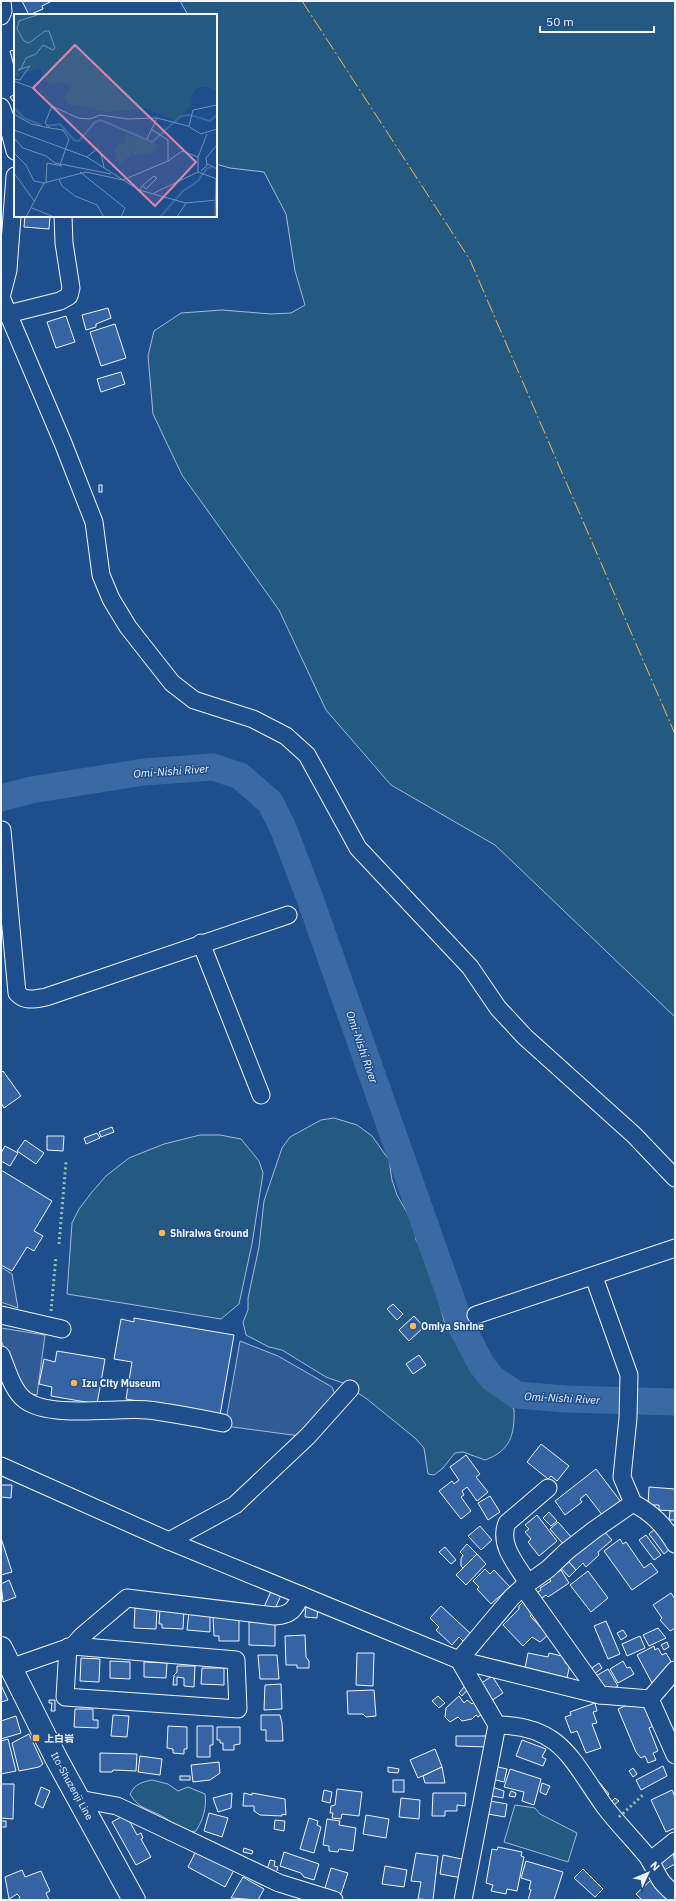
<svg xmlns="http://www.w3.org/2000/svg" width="676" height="1901" font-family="'IBM Plex Sans','Noto Sans JP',sans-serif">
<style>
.green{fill:#245a82;stroke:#a8bbd7}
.parking{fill:#305b95;stroke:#a8bbd7}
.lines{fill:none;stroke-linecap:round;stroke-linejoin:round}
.river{stroke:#3b69a3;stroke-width:27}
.building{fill:#3563a3;stroke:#f2f6ff}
.minor-casing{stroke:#f2f6ff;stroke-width:19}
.major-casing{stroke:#f2f6ff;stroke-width:24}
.minor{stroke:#1f4e8c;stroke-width:17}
.major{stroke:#1f4e8c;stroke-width:22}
.hedge{stroke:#97c8a6;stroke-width:3;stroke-dasharray:2 3;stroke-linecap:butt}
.power{stroke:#ffb74d;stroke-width:1;stroke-dasharray:14 3 2 3;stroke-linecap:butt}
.poi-dot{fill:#ffb74d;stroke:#1f4e8c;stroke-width:1.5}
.labels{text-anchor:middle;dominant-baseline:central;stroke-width:3;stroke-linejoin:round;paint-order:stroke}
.poi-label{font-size:10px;font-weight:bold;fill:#f2f6ff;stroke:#1f4e8c;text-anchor:start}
.street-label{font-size:10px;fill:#f2f6ff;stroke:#1f4e8c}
.water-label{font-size:11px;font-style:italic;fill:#f2f6ff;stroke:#1f4e8c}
.inset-river{fill:none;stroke:#3b69a3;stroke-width:2}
.inset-road{fill:none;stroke:#7391ba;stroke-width:1}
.view{fill:#da87ad;fill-opacity:0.15;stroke:#da87ad;stroke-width:2}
.inset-edge{fill:none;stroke:#f2f6ff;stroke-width:2}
</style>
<rect width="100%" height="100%" fill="#1f4e8c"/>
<g class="green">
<polygon points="180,1 675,1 675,1017 495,845 391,785 326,710 279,610 182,475 153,414 148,356 154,331 181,313 222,310 271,314 291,313 305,305 295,271 286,214 264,172 230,168 216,164 216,15 188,15"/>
<path d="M334,1118L357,1125L372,1136L389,1160L392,1180L397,1195L413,1223L416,1240L434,1271L436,1290L445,1324L478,1377L514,1409C515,1435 510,1451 485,1460L463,1452L455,1453L443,1468L434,1475L428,1474L424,1448L415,1438L367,1399L343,1383L326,1377L282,1350L269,1347L246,1335L243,1322L248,1310V1298L259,1247L264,1201L282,1148L290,1137L321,1120Z"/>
<polygon points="200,1135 220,1135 241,1139 259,1161 263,1173 252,1244 239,1304 221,1319 67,1294 72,1223 79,1209 92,1192 106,1176 129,1158 164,1144"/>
<path d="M152,1780L168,1784L178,1791L188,1787L205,1794C207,1807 203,1820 196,1831C185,1834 174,1824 165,1818C152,1809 140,1811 130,1794C135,1784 142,1782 152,1780Z"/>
<polygon points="515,1805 535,1808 540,1814 577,1833 568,1862 504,1842"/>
</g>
<g class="parking">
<polygon points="1,1267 12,1274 18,1308 1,1302"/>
<polygon points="1,1328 45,1335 37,1395 28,1393 20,1388 1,1340"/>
<polygon points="240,1341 278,1356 332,1387 335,1394 300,1436 225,1426"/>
</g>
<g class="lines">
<polyline class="river" points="1,798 31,790 144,772 213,767 240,776 270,802 283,828 309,896 459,1321 481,1364 492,1378 517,1395 566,1399 675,1402"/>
</g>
<g class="building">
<polygon points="22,1 52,1 42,6 43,9 29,15"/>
<polygon points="15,50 15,70 10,51"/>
<polygon points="15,94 15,104 10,97"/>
<polygon points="25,216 50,216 49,229 24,227"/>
<polygon points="108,308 111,318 96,324 96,327 86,330 82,315"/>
<polygon points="66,316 75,342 56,348 47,322"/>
<polygon points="115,324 126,358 101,366 90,332"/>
<polygon points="121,372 125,384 101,392 97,379"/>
<rect x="99" y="485" width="3" height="7"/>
<polygon points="3,1071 21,1096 4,1108 1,1103 1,1073"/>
<polygon points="112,1127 114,1132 101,1137 99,1132"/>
<polygon points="97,1133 100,1138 86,1144 84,1138"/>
<polygon points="47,1136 64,1136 63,1151 47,1150"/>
<polygon points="25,1140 44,1153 36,1164 17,1151"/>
<polygon points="5,1146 18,1153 10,1166 1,1161 1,1153"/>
<polygon points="1,1170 52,1201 34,1231 43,1236 34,1251 27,1247 12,1271 1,1265"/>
<polygon points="393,1304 403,1314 397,1320 387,1309"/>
<polygon points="414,1316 424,1327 409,1341 399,1330"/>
<polygon points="134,1318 234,1335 220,1415 126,1399 132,1362 114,1359 121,1319 134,1322"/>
<polygon points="57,1351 105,1359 97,1404 51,1396 52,1387 39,1384 44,1359 55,1362"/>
<polygon points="419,1355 426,1365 413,1374 406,1364"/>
<polygon points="541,1444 569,1466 557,1481 551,1476 548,1479 527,1462"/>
<polygon points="466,1455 480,1474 476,1477 488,1492 477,1501 467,1487 462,1491 464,1495 461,1497 471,1511 461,1519 439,1491 452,1481 454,1484 459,1480 450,1467"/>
<polygon points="596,1469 621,1502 603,1516 586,1494 580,1499 582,1502 565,1515 555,1501"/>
<polygon points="1,1485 12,1485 11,1498 1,1497"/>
<polygon points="649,1487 675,1489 675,1511 659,1510 659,1505 648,1505"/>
<polygon points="490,1496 500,1512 488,1520 478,1503"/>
<polygon points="670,1511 675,1511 675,1520 669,1520"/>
<polygon points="549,1512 557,1521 551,1526 543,1518"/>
<polygon points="537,1515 557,1541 539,1556 528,1542 531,1539 525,1532 529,1529 525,1525"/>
<polygon points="558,1522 573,1539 565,1546 550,1529"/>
<polygon points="480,1526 492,1540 481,1550 468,1536"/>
<polygon points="656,1528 671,1548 664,1554 649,1534"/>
<polygon points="602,1529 612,1540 598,1552 599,1555 586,1567 583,1563 576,1570 568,1561"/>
<polygon points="646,1535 661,1555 654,1560 639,1540"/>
<polygon points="1,1538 12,1572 1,1575"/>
<polygon points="620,1539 623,1544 626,1542 644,1568 651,1563 658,1572 632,1590 604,1551"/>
<polygon points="467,1544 477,1554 463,1568 461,1566 461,1559 463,1555 460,1552"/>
<polygon points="445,1547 456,1560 451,1564 439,1552"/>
<polygon points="477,1554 486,1564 466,1585 456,1575"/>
<polygon points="568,1561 576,1570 569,1577 559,1566"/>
<polygon points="485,1569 490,1574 494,1570 510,1587 491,1604 477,1589 479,1587 473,1581"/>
<polygon points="561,1570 569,1583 548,1597 546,1595 539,1600 535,1594 541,1590 540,1588 551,1581 549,1578"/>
<polygon points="588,1571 608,1598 591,1612 570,1585"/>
<polygon points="9,1580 16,1597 3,1602 1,1584"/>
<polygon points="272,1589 282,1593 274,1611 264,1607"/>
<polygon points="671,1593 675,1599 675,1628 670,1631 660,1620 662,1618 653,1605"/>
<polygon points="523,1602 533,1613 530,1616 548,1635 540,1642 532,1637 523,1646 503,1625 519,1609 519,1606"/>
<polygon points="306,1605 318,1607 317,1618 305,1617"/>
<polygon points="441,1606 471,1634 464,1642 459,1637 452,1645 436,1630 439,1627 430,1618"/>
<polygon points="135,1608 157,1609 156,1629 134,1628"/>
<polygon points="160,1609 184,1610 183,1629 162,1628 162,1624 159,1624"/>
<polygon points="189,1611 192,1611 194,1615 210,1616 210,1632 187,1630"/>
<polygon points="213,1617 239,1618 239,1641 219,1641 219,1636 214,1636"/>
<polygon points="606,1621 620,1654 608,1659 594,1626"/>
<polygon points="249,1622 275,1623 275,1646 249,1645"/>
<polygon points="658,1628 666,1638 649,1646 643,1635"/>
<polygon points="623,1630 627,1636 621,1640 617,1633"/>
<polygon points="305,1635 306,1657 309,1661 309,1668 297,1668 297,1665 286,1665 285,1636"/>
<polygon points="640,1636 645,1648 627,1656 622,1644"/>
<polygon points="667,1642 669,1647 664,1650 661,1645"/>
<polygon points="654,1646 655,1650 658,1648 662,1655 666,1653 673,1665 665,1676 652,1683 637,1655"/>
<polygon points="357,1653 374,1653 373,1686 356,1685"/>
<polygon points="528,1653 548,1657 549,1653 566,1657 565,1663 570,1664 567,1678 525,1668"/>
<polygon points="258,1655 277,1655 279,1679 260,1679"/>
<polygon points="81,1658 100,1659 99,1682 80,1681"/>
<polygon points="110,1661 130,1662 130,1679 110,1678"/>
<polygon points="623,1661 627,1668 630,1667 634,1674 618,1683 610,1669"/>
<polygon points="144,1662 167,1663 166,1678 144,1677"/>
<polygon points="599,1663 602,1668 593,1675 589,1670"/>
<polygon points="177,1666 195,1666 194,1687 184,1686 184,1678 177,1677 177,1685 173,1685 174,1675 177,1672"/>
<polygon points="202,1668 224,1668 224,1685 201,1684"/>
<polygon points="608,1669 618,1686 611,1690 605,1689 594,1677"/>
<polygon points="492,1676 503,1693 491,1701 480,1684"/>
<polygon points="281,1684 282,1709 264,1710 265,1685"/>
<polygon points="1,1685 8,1700 1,1702"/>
<polygon points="465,1686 468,1689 462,1696 459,1693"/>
<polygon points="374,1690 376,1716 366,1717 363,1714 348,1714 347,1691"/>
<polygon points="438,1696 445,1703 439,1708 432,1701"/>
<polygon points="459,1696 464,1703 467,1700 472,1704 474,1702 482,1714 478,1717 476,1715 472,1719 462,1721 458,1717 450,1722 445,1717 446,1708"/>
<polygon points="49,1700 55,1700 55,1711 51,1711 52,1703 49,1703"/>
<polygon points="634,1702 641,1703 643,1708 648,1705 656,1725 649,1728 658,1751 653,1753 656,1760 648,1763 645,1756 641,1758 636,1752 618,1709"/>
<polygon points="595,1703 597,1711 593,1712 597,1723 592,1724 601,1748 586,1753 577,1731 571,1733 565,1717 571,1715 570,1712"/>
<polygon points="75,1709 93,1709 93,1720 98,1720 98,1728 74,1727"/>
<polygon points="113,1715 129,1716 127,1737 111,1736"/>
<polygon points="261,1715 280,1715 282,1723 283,1741 266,1741 266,1730 261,1730"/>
<polygon points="16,1716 21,1733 1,1739 1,1721"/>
<polygon points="168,1726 187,1727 187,1749 184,1749 184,1754 173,1753 173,1749 167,1748"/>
<polygon points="197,1726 213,1726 213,1745 210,1745 210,1757 197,1757"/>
<polygon points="217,1727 240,1727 240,1744 234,1745 234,1750 223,1750 223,1743 220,1743 220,1740 217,1740"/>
<polygon points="29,1734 43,1764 39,1767 19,1771 12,1743"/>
<polygon points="456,1736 487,1736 487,1747 456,1746"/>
<polygon points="8,1739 16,1771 1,1774 1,1741"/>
<polygon points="522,1740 546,1749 542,1757 546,1759 543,1766 516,1756"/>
<polygon points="435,1749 442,1767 418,1778 410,1760"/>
<polygon points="100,1753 137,1754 136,1771 113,1770 112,1772 100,1772"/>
<polygon points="140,1756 162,1759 160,1775 138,1772"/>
<polygon points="219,1762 220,1773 210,1780 193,1782 191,1765"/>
<polygon points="497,1763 498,1767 507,1769 504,1782 492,1779"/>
<polygon points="663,1766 667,1776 641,1790 636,1780"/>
<polygon points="388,1767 399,1769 398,1773 388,1772"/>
<polygon points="442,1767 445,1783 425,1783 423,1776"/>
<polygon points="633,1768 637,1774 633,1777 629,1771"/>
<polygon points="510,1769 541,1779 534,1805 522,1801 524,1792 504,1787"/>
<rect x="180" y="1776" width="10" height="4"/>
<rect x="393" y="1780" width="11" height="12"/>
<polygon points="599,1782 609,1794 606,1797 596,1784"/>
<polygon points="542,1783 550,1786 546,1795 540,1792"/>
<polygon points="1,1784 14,1784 13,1819 1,1818"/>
<polygon points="489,1786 504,1791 503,1798 487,1795"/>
<polygon points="41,1787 50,1791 43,1808 35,1804"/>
<polygon points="337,1789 362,1792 359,1816 342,1814 341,1819 332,1818 333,1813 330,1813 331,1806 335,1805"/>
<polygon points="324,1790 332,1792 330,1803 322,1801"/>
<polygon points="672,1790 675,1797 675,1828 666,1832 651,1800"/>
<polygon points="511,1791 516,1793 515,1797 509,1796"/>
<polygon points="232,1793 231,1808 218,1812 213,1798"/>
<polygon points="244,1793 252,1795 252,1793 285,1799 286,1815 282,1814 282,1816 260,1815 254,1811 254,1806 243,1806"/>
<polygon points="433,1793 466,1793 465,1806 457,1805 457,1811 445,1811 445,1816 432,1816"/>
<polygon points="401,1798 420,1800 419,1819 399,1817"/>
<polygon points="615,1798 619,1801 614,1805 611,1802"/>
<polygon points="490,1801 507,1804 505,1817 488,1814"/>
<polygon points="209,1813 228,1818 222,1837 204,1831"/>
<polygon points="366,1815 389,1819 386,1838 363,1834"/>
<polygon points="121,1817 130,1822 137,1835 141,1833 143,1838 141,1839 151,1857 136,1865 112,1822"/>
<polygon points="309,1818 318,1821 317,1825 321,1827 314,1853 300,1849"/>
<polygon points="327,1819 340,1821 339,1825 356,1828 353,1851 339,1849 338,1852 329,1851 329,1846 323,1845"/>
<polygon points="275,1820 285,1821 284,1831 274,1829"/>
<rect x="1" y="1821" width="5" height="6"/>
<polygon points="498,1847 522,1852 521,1856 524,1857 517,1891 507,1889 506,1894 491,1891 493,1885 486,1883 492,1849 497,1850"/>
<polygon points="244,1848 253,1851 252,1854 243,1852"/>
<polygon points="196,1851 234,1870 225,1887 188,1867"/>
<polygon points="284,1852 319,1864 314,1880 304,1877 301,1873 280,1866"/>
<polygon points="673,1852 675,1864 664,1870 660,1862"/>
<polygon points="416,1853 438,1856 433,1900 418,1899 421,1882 411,1881"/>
<polygon points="443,1855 466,1860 462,1878 440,1874"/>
<polygon points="270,1860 275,1861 274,1866 278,1867 276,1873 267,1870"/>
<polygon points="526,1861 563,1872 554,1900 528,1900 531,1890 529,1889 531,1881 521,1878"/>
<polygon points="385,1866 407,1870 404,1887 382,1884"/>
<polygon points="331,1868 348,1873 341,1894 325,1888"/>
<polygon points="583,1869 603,1889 595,1897 574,1878"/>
<polygon points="22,1870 25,1877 41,1871 50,1891 46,1893 49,1900 18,1900 20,1897 17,1894 9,1899 5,1877"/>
<polygon points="243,1877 264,1889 258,1900 231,1898"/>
<polygon points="651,1880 669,1900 642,1900 636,1894"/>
</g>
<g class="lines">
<defs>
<g id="minor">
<polyline points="1,16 3,11 2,1"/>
<polyline points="1,107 9,128 15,151"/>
<polyline points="15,176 8,270 1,297 63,443 94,522 101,575 111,599 128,627 172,683 194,700 253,719 286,736 307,755 358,848 470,967 498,1008 525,1037 634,1135 675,1178"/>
<polyline points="8,314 60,301 69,296 71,288 64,243 63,216"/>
<path d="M2,830L17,993C25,1002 35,999 46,997L288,915"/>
<polyline points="201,943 261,1095"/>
<polyline points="1,1315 62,1329"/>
<polyline points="476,1315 675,1248"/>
<path d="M1,1355C7,1369 12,1390 25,1400C50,1419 116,1407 148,1410C173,1413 198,1418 223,1423"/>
<polyline points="1,1466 169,1541 459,1660 600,1695 650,1699 675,1755"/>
<path d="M633,1503C652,1513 664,1525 675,1544"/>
<polyline points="169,1541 235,1505 308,1436 350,1389"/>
<path d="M528,1583C517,1565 498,1545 507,1523L548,1488"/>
<polyline points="523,1587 600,1695"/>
<path d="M73,1646L82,1636L127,1598L275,1616C291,1615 295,1609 301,1595"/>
<polyline points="10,1668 73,1646 236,1660 238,1709 65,1697 68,1647"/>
<polyline points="650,1699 675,1670"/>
<path d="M497,1725C561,1725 572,1761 605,1807C618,1824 633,1839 647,1856C653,1864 656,1874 662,1882C666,1887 671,1891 675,1895"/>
<polyline points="79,1799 117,1806 279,1883 334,1900"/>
<polyline points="650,1861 675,1841"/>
<polyline points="463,1900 497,1725 459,1660 512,1597 523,1587 548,1569 567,1551 594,1530 633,1503 622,1477 628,1418 629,1375 594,1277"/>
</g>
<polyline id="major" points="1,1648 56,1758 134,1900"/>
</defs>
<use href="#minor" class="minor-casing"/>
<use href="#major" class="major-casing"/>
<use href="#minor" class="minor"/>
<use href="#major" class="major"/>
<g class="hedge">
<polyline points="59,1244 66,1162"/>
<polyline points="51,1311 56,1256"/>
<polyline points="619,1817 644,1794"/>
</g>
<polyline class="power" points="302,1 470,260 675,734"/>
</g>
<g class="poi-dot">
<circle cx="162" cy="1233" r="4"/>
<circle cx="413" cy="1326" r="4"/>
<circle cx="74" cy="1383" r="4"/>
<rect x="32" y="1734" width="8" height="8" rx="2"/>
</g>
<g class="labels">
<g class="poi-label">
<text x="170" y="1233">Shiraiwa Ground</text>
<text x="421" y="1326">Omiya Shrine</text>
<text x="82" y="1383">Izu City Museum</text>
<text x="44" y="1738">上白岩</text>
</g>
<g class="street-label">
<text transform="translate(72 1786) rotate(61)">Ito-Shuzenji Line</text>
</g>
<g class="water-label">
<text transform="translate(171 771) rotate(-4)">Omi-Nishi River</text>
<text transform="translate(362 1047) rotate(71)">Omi-Nishi River</text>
<text transform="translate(562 1398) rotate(3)">Omi-Nishi River</text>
</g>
</g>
<g transform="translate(14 14)">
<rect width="203" height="203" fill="#1f4e8c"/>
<path d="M0,0H203V77L194,73H184L178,81L177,93L161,106L131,94L93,98L55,90L50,85L57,73L47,68L36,72L26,54L10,60L5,58V63L0,64ZM113,121L141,128L143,132L140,138L120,141L113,133L117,141L106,150L102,145L101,137L106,129L112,131L110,126Z" fill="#245a82"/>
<path class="inset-river" d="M0,94L10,104L27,111M32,112L46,110L60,126L65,127L81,108L87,106L138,128L167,102L176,101L196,107L203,101M146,203L169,177L184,167L193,154L198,153"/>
<path class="inset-road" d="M0,65L6,66L16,52L4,56L8,53L12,44L22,40L29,31L39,36L41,34L35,17H31L15,29L10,27L3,15L5,7L26,0M0,67L19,74L38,92L64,104L76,105L86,101L114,105L143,104L174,112L187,120L203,115M38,92L31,109L36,114L49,116L55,125L46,151M0,100L17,110L35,114M175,112L179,96L203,91M137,115L154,126V147M0,116L73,143L125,176L172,189L203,186M0,124L9,134L32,142L41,149L97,160M133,125L143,104M0,139L12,151L20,167L30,169L72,158L109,166L154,147L168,137L184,143M87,140L90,153M73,143L84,134M193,151L192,144L203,131M187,157L194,150L203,155M66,158L111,194L107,203M184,158V143L193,120M0,159L21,188M45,165L48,172L61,182L83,191L90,203M32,168L33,149L48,152M126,176L127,174L129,171L140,162L143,164L132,175L129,172M140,179L184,158L203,165M18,194L40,203M12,203L30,169M163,203L172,189M201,203L202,164"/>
<path class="view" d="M61,31L182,148L141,192L19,74Z"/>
<rect width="203" height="203" class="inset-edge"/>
</g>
<rect width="676" height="1901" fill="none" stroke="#f2f6ff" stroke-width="4"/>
<g transform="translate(648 1873) rotate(46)" stroke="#1f4e8c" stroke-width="3" paint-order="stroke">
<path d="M0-3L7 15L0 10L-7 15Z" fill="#f2f6ff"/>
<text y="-6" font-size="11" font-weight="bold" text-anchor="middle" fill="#f2f6ff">N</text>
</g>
<path d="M540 26v6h114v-6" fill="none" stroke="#f2f6ff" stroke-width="2"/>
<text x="546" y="26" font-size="12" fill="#f2f6ff" stroke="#1f4e8c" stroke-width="3" paint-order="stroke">50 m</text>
</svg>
